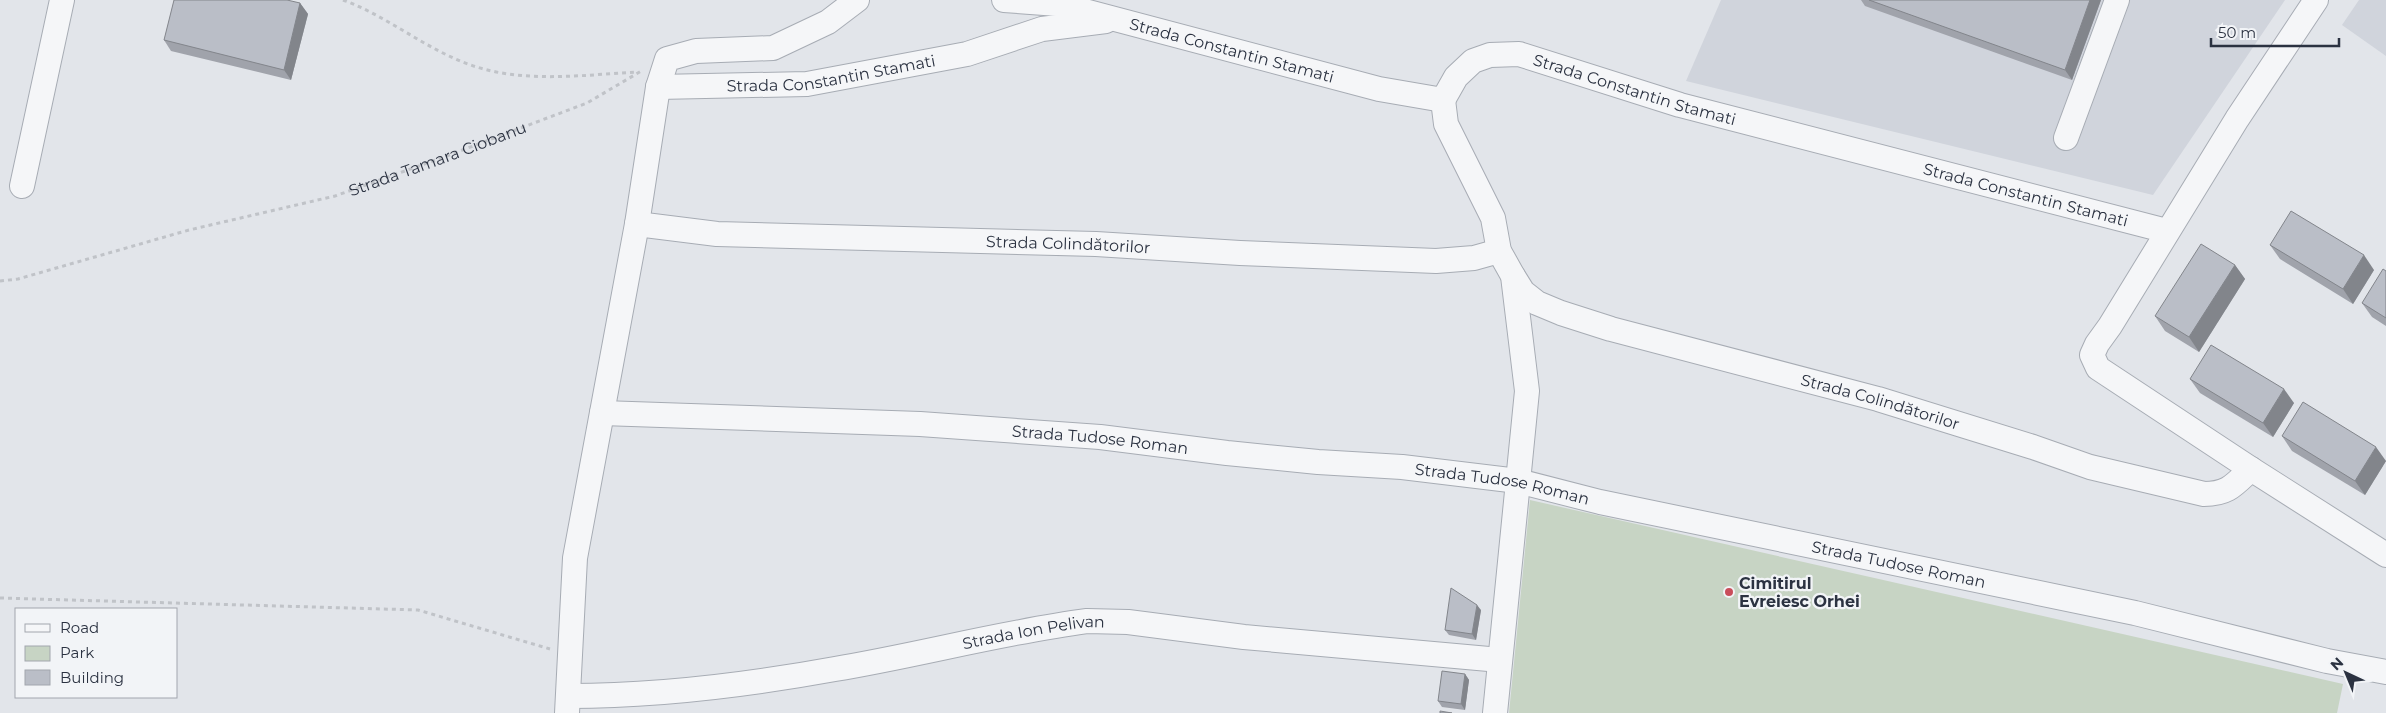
<svg xmlns="http://www.w3.org/2000/svg" width="2386" height="713" font-family="Montserrat,sans-serif">
<style>
.built{fill:#d0d4dc}
.green{fill:#c7d4c4}
.lines{fill:none;stroke-linecap:round;stroke-linejoin:round}
.minor-casing{stroke:#a7acb4;stroke-width:26}
.path{stroke:#c0c3c8;stroke-width:3;stroke-dasharray:4 4;stroke-linecap:butt}
.minor{stroke:#f5f6f8;stroke-width:24}
.wall{fill:#a0a3ab}
.shaded-wall{fill:#82858b}
.building{fill:#babec7;stroke:#82858b}
.poi-dot{fill:#c94d5a;stroke:#f2f4f7;stroke-width:2}
.labels{text-anchor:middle;dominant-baseline:central;stroke-width:4.5;stroke-linejoin:round;paint-order:stroke}
.street-label{font-size:16px;fill:#2b3241;stroke:#f2f4f7}
.poi-label{font-size:16px;font-weight:bold;fill:#2b3241;stroke:#f2f4f7;text-anchor:start}
</style>
<rect width="100%" height="100%" fill="#e2e5ea"/>
<g class="built">
<polygon points="1721,0 2285,0 2153,195 1686,81"/>
<polygon points="2359,0 2386,0 2386,56 2342,25"/>
</g>
<polygon class="green" points="1530,500 2343,684 2337,713 1509,713"/>
<g class="lines">
<defs>
<g id="minor">
<path id="s2" d="M1004,0L1058,4L1379,89L1443,100L1456,77L1473,61L1490,55L1519,54L1680,105L2167,231"/>
<polyline points="2316,0 2237,119 2110,326 2097,344 2092,355 2098,368 2251,469 2386,555"/>
<path id="s3" d="M658,87L807,84L967,54L1042,29L1106,21"/>
<polyline points="1443,100 1446,124 1493,218 1499,251 1513,276 1527,391 1495,713"/>
<polyline points="2066,138 2117,0"/>
<polyline points="22,186 62,0"/>
<path id="s4" d="M637,224L717,234L1096,244L1240,253L1436,261L1474,258L1499,251"/>
<path id="s5" d="M1513,276L1523,292L1537,303L1561,313L1611,329L1878,399L2033,447L2090,467L2204,494C2228,494 2234,485 2251,469"/>
<path id="s6" d="M602,413L920,424L1100,437L1227,453L1318,462L1402,467L1518,481L1600,502L2135,613L2327,661L2386,672"/>
<path id="s7" d="M569,696C658,696 747,685 835,669C919,655 1003,632 1087,621L1128,622L1244,637L1500,660"/>
<polyline points="567,713 575,558 637,224 658,87 667,59 696,51 773,48 828,22 857,0"/>
</g>
</defs>
<use href="#minor" class="minor-casing"/>
<g class="path">
<path d="M343,0C387,16 424,48 468,64C521,84 582,75 637,72"/>
<path id="s1" d="M0,281L18,279L189,230L335,196L444,157L587,103L643,70"/>
<polyline points="0,598 418,610 550,649"/>
</g>
<use href="#minor" class="minor"/>
</g>
<g class="wall">
<polygon points="1861,0 2101,0 2072,80 1865,6"/>
<polygon points="300,3 308,14 291,80 171,51 164,40"/>
<polygon points="2270,245 2374,270 2353,304 2280,259"/>
<polygon points="2235,265 2245,279 2199,352 2165,331 2155,316"/>
<polygon points="2386,271 2386,326 2372,317 2362,303"/>
<polygon points="2190,379 2294,403 2273,437 2200,393"/>
<polygon points="2282,436 2386,461 2365,495 2292,451"/>
<polygon points="1481,610 1476,640 1449,635 1445,630"/>
<polygon points="1465,674 1469,680 1465,710 1442,707 1438,701"/>
</g>
<g class="shaded-wall">
<polygon points="2090,0 2101,0 2072,80 2065,70"/>
<polygon points="300,3 308,14 291,80 284,70"/>
<polygon points="2364,255 2374,270 2353,304 2343,289"/>
<polygon points="2235,265 2245,279 2199,352 2189,337"/>
<polygon points="2284,389 2294,403 2273,437 2263,423"/>
<polygon points="2376,447 2386,461 2365,495 2355,481"/>
<polygon points="1477,605 1481,610 1476,640 1472,634"/>
<polygon points="1465,674 1469,680 1465,710 1461,704"/>
</g>
<g class="building">
<polygon points="174,0 287,0 300,3 284,70 164,40"/>
<polygon points="1869,0 2090,0 2065,70"/>
<polygon points="2291,211 2364,255 2343,289 2270,245"/>
<polygon points="2201,244 2235,265 2189,337 2155,316"/>
<polygon points="2383,269 2386,271 2386,318 2362,303"/>
<polygon points="2211,345 2284,389 2263,423 2190,379"/>
<polygon points="2303,402 2376,447 2355,481 2282,436"/>
<polygon points="1451,588 1477,605 1472,634 1445,630"/>
<polygon points="1442,671 1465,674 1461,704 1438,701"/>
<polygon points="1440,711 1452,713 1440,713"/>
</g>
<circle class="poi-dot" cx="1729" cy="592" r="5"/>
<g class="labels">
<g class="street-label">
<text stroke="none"><textPath href="#s2" startOffset="234">Strada Constantin Stamati</textPath></text>
<text stroke="none"><textPath href="#s3" startOffset="174">Strada Constantin Stamati</textPath></text>
<text stroke="none"><textPath href="#s2" startOffset="669">Strada Constantin Stamati</textPath></text>
<text stroke="none"><textPath href="#s1" startOffset="455">Strada Tamara Ciobanu</textPath></text>
<text stroke="none"><textPath href="#s2" startOffset="1074">Strada Constantin Stamati</textPath></text>
<text stroke="none"><textPath href="#s4" startOffset="432">Strada Colindătorilor</textPath></text>
<text stroke="none"><textPath href="#s5" startOffset="394">Strada Colindătorilor</textPath></text>
<text stroke="none"><textPath href="#s6" startOffset="499">Strada Tudose Roman</textPath></text>
<text stroke="none"><textPath href="#s6" startOffset="904">Strada Tudose Roman</textPath></text>
<text stroke="none"><textPath href="#s6" startOffset="1309">Strada Tudose Roman</textPath></text>
<text stroke="none"><textPath href="#s7" startOffset="470">Strada Ion Pelivan</textPath></text>
</g>
<g class="poi-label">
<text x="1739" y="583">Cimitirul<tspan x="1739" dy="18">Evreiesc Orhei</tspan></text>
</g>
</g>
<rect x="15" y="608" width="162" height="90" fill="#f2f4f7" stroke="#a2a6ae"/>
<rect x="25" y="624" width="25" height="8" fill="#f5f6f8" stroke="#a2a6ae"/>
<text x="60" y="633" font-size="15" fill="#2b3241">Road</text>
<rect x="25" y="646" width="25" height="15" fill="#c7d4c4" stroke="#a2a6ae"/>
<text x="60" y="658" font-size="15" fill="#2b3241">Park</text>
<rect x="25" y="670" width="25" height="15" fill="#babec7" stroke="#a2a6ae"/>
<text x="60" y="683" font-size="15" fill="#2b3241">Building</text>
<g transform="translate(2346 673) rotate(316)" stroke="#f2f4f7" stroke-width="4" paint-order="stroke">
<path d="M0-4L9 19L0 12L-9 19Z" fill="#2b3241"/>
<text y="-8" font-size="14" font-weight="bold" text-anchor="middle" fill="#2b3241">N</text>
</g>
<path d="M2211 38v8h128v-8" fill="none" stroke="#2b3241" stroke-width="2.5"/>
<text x="2218" y="38" font-size="15" fill="#2b3241" stroke="#f2f4f7" stroke-width="4" paint-order="stroke">50 m</text>
</svg>
